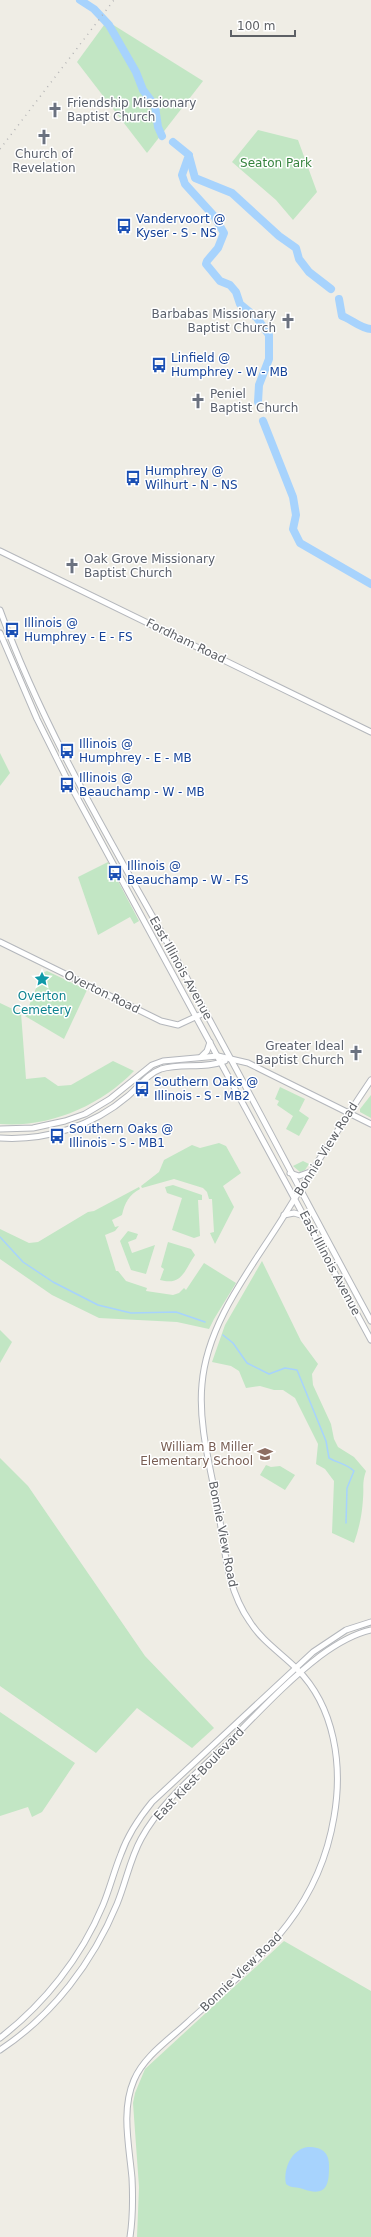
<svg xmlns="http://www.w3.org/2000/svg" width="371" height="2237" font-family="'DejaVu Sans',sans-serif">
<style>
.green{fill:#c2e6c4}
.water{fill:#a7d3fd}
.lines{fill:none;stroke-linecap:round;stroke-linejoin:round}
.stream{stroke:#a7d3fd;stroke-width:1.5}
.river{stroke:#a7d3fd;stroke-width:8}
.secondary-casing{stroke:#b4b7bc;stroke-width:7}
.secondary{stroke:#fff;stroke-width:5}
.rail{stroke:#b4b4b5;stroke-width:1.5;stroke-dasharray:1 5;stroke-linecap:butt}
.labels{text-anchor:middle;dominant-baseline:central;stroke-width:3;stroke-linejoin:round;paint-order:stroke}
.worship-label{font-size:12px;fill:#5b616d;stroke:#fff;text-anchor:start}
.park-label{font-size:12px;fill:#36833e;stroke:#fff}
.transit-label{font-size:12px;fill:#164399;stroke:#fff;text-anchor:start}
.street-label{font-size:12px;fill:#5d6065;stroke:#fff}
.culture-label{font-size:12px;fill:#0d838f;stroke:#fff}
.education-label{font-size:12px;fill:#785e54;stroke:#fff;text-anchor:end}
</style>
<rect width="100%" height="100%" fill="#efede5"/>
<g class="green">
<polygon points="107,21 203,81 147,153 77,62"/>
<polygon points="258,130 298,140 317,192 293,220 276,200 232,162"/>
<polygon points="0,753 10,773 0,786"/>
<polygon points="108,862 139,921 134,924 130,917 98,935 78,877"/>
<polygon points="47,971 87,990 64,1039 25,1016 42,973"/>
<path d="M0,1003L21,1013L26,1079L45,1077L58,1086L71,1085L113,1061L134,1071C100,1106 49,1128 0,1124Z"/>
<polygon points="280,1087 305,1099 299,1111 309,1118 299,1136 286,1129 293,1116 277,1105 279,1101 275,1099"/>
<polygon points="371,1095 371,1118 360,1112 360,1109"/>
<polygon points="219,1143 226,1146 241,1173 223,1186 234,1207 215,1244 210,1233 214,1232 212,1199 209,1199 207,1192 203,1188 174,1179 142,1188 141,1186 159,1172 164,1160 192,1145 200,1148"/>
<polygon points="303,1161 309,1164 305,1170 300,1172 293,1166"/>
<polygon points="173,1185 202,1195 202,1200 198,1200 200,1236 194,1238 172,1230 182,1198 167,1193 165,1187"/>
<path d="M139,1187L140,1189C129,1195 125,1202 122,1215L112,1220L115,1227L119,1226L115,1231L105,1235L116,1271H118L126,1281L147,1288L146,1291L173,1295L179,1293L184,1288L186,1290L204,1263L236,1283L214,1319L209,1329L177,1322L99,1318L52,1295L0,1259V1229L29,1243L38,1242L88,1212L94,1211Z"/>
<polygon points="128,1231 138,1234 136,1239 128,1242 132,1253 155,1245 146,1274 131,1270 120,1241"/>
<path d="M168,1242L191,1249L195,1255C184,1271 182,1286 160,1280L164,1269L161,1267Z"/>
<path d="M262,1261L301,1341L318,1364L312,1374L313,1385L331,1424L334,1439L338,1447L354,1457L366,1471C362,1482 364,1488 363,1499C362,1515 359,1529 354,1543L332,1533L334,1481L325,1469L316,1464L318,1444L295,1398L283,1390H274L260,1386L246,1388L239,1371L231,1366L212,1362L225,1325Z"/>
<polygon points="0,1330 12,1342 0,1363"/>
<polygon points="0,1458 28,1486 145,1656 214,1728 192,1748 137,1708 96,1753 0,1686"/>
<polygon points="266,1465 271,1467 280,1466 295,1475 285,1490 260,1475"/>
<polygon points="0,1712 75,1763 42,1812 32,1817 28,1807 0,1816"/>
<polygon points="284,1941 371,1991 371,2237 137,2237 139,2187 133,2103 135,2093 145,2069"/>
</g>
<path class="water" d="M308,2147C324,2147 330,2154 329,2169C329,2189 323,2196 303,2189C296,2186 292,2189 286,2184C283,2168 292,2149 308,2147Z"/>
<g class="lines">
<g class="stream">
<polyline points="0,1237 23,1262 53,1282 98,1305 131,1313 176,1312 205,1322"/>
<path d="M223,1335L233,1343L247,1363L269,1374L285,1368L297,1370L326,1441L329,1458C339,1464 344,1462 354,1471L347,1488L346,1523"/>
</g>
<g class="river">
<polyline points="80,0 94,9 109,25 136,72 143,90 155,106 158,127 162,136"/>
<polyline points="173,142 189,155 182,175 185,184 214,216 224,233 218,248 207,261 206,264 220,281 230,285 236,292 240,304 257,318 269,335 269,359 259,385 258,402"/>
<polyline points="189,156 195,178 232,193 279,236 296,248 299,259 309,272 331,289"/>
<path d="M339,299L342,316C351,319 361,329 371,329"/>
<polyline points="263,421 293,497 296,515 293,529 300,543 371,584"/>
</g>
<defs>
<g id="secondary">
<polyline points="0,551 371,732"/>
<path d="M0,610C45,734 115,848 178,962C244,1081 306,1202 371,1321"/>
<polyline points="0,633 37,719 66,777 371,1340"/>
<polyline points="0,942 161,1021 178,1025 206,1012"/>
<polyline points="201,1057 207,1051 210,1042"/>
<polyline points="0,1129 33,1128 65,1121 85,1114 110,1099 152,1065 163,1061 218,1056 248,1063 371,1124"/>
<path d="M0,1138C46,1141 93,1126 128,1096C139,1087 147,1074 161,1069C181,1063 205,1069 225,1061"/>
<polyline points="290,1173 299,1176 310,1172"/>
<polyline points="284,1215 294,1213 304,1216"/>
<path d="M0,2038C44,2004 81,1958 103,1905C110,1888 114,1871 121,1854C128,1834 139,1818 152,1802L313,1652L346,1630L371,1622"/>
<path d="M0,2050C53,2015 93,1962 117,1904C126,1882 130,1859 141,1839C161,1802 196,1774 226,1745C256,1715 286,1682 320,1656C335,1645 353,1634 371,1630"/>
<path d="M130,2237C133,2217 133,2198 132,2178C129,2145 121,2110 134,2080C144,2056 170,2039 188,2022C257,1960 318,1914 334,1817C343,1766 335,1707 297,1669C281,1653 262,1641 250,1622C226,1588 225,1548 218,1509C211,1469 198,1425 202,1384C207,1323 250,1270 282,1219C311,1172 340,1126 371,1080"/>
</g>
</defs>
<use href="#secondary" class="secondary-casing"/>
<use href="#secondary" class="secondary"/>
<polyline class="rail" points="0,149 114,0"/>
</g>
<defs>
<symbol id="church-bare" viewBox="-9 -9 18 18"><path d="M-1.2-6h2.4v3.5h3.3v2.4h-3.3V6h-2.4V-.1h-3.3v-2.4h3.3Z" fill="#6b7280" stroke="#fff" stroke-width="2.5" paint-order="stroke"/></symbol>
<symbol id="bus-bare" viewBox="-9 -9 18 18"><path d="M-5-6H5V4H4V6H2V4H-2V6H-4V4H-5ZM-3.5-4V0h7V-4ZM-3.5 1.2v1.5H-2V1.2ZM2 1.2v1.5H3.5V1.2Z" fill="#1a4fb4" stroke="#fff" stroke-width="2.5" paint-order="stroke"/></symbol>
<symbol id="sight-bare" viewBox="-9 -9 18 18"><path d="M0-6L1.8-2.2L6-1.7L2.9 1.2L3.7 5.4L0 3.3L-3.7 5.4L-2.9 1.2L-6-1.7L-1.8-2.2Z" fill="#0f9aa8" stroke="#fff" stroke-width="2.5" paint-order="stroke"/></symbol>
<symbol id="school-bare" viewBox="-9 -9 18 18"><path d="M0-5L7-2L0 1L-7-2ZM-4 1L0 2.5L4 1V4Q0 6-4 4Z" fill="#8d6e63" stroke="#fff" stroke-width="2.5" paint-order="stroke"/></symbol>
</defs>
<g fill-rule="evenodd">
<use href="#church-bare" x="44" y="99" width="22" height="22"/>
<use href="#church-bare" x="33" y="126" width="22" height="22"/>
<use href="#bus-bare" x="113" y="215" width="22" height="22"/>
<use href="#church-bare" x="277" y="310" width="22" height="22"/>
<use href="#bus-bare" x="148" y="354" width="22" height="22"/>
<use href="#church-bare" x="187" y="390" width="22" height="22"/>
<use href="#bus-bare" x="122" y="467" width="22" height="22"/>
<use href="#church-bare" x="61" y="555" width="22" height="22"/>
<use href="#bus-bare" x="1" y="619" width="22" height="22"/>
<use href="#bus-bare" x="56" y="740" width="22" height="22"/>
<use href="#bus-bare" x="56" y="774" width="22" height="22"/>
<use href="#bus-bare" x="104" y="862" width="22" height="22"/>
<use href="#sight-bare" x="31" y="968" width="22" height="22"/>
<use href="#church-bare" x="345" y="1042" width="22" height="22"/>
<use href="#bus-bare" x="131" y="1078" width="22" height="22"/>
<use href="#bus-bare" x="46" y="1125" width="22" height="22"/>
<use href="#school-bare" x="254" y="1443" width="22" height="22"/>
</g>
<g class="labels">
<g class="worship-label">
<text x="67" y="103">Friendship Missionary<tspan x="67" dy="14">Baptist Church</tspan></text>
<text x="44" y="154" text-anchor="middle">Church of<tspan x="44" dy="14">Revelation</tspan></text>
<text x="276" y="314" text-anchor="end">Barbabas Missionary<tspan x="276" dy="14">Baptist Church</tspan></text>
<text x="210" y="394">Peniel<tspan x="210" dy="14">Baptist Church</tspan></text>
<text x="84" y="559">Oak Grove Missionary<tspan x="84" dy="14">Baptist Church</tspan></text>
<text x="344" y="1046" text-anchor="end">Greater Ideal<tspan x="344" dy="14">Baptist Church</tspan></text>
</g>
<g class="park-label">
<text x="276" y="163">Seaton Park</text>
</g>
<g class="transit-label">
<text x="136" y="219">Vandervoort @<tspan x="136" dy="14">Kyser - S - NS</tspan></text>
<text x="171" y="358">Linfield @<tspan x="171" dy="14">Humphrey - W - MB</tspan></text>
<text x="145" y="471">Humphrey @<tspan x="145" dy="14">Wilhurt - N - NS</tspan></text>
<text x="24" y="623">Illinois @<tspan x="24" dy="14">Humphrey - E - FS</tspan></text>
<text x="79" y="744">Illinois @<tspan x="79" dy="14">Humphrey - E - MB</tspan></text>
<text x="79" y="778">Illinois @<tspan x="79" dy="14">Beauchamp - W - MB</tspan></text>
<text x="127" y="866">Illinois @<tspan x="127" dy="14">Beauchamp - W - FS</tspan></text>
<text x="154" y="1082">Southern Oaks @<tspan x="154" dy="14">Illinois - S - MB2</tspan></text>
<text x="69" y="1129">Southern Oaks @<tspan x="69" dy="14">Illinois - S - MB1</tspan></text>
</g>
<g class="street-label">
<text transform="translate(186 641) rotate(26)">Fordham Road</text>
<text transform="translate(181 968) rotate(61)">East Illinois Avenue</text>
<text transform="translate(102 992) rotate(26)">Overton Road</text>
<text transform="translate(326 1149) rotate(-58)">Bonnie View Road</text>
<text transform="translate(330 1263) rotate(62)">East Illinois Avenue</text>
<text transform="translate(223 1534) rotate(79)">Bonnie View Road</text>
<text transform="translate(199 1774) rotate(-46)">East Kiest Boulevard</text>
<text transform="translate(241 1972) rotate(-44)">Bonnie View Road</text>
</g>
<g class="culture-label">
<text x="42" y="996">Overton<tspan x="42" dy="14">Cemetery</tspan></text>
</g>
<g class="education-label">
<text x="253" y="1447">William B Miller<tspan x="253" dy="14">Elementary School</tspan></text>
</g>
</g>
<path d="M231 30v6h64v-6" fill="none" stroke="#5d6065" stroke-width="2"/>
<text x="237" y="30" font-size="12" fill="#5d6065" stroke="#ffffff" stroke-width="3" paint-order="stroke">100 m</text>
</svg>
